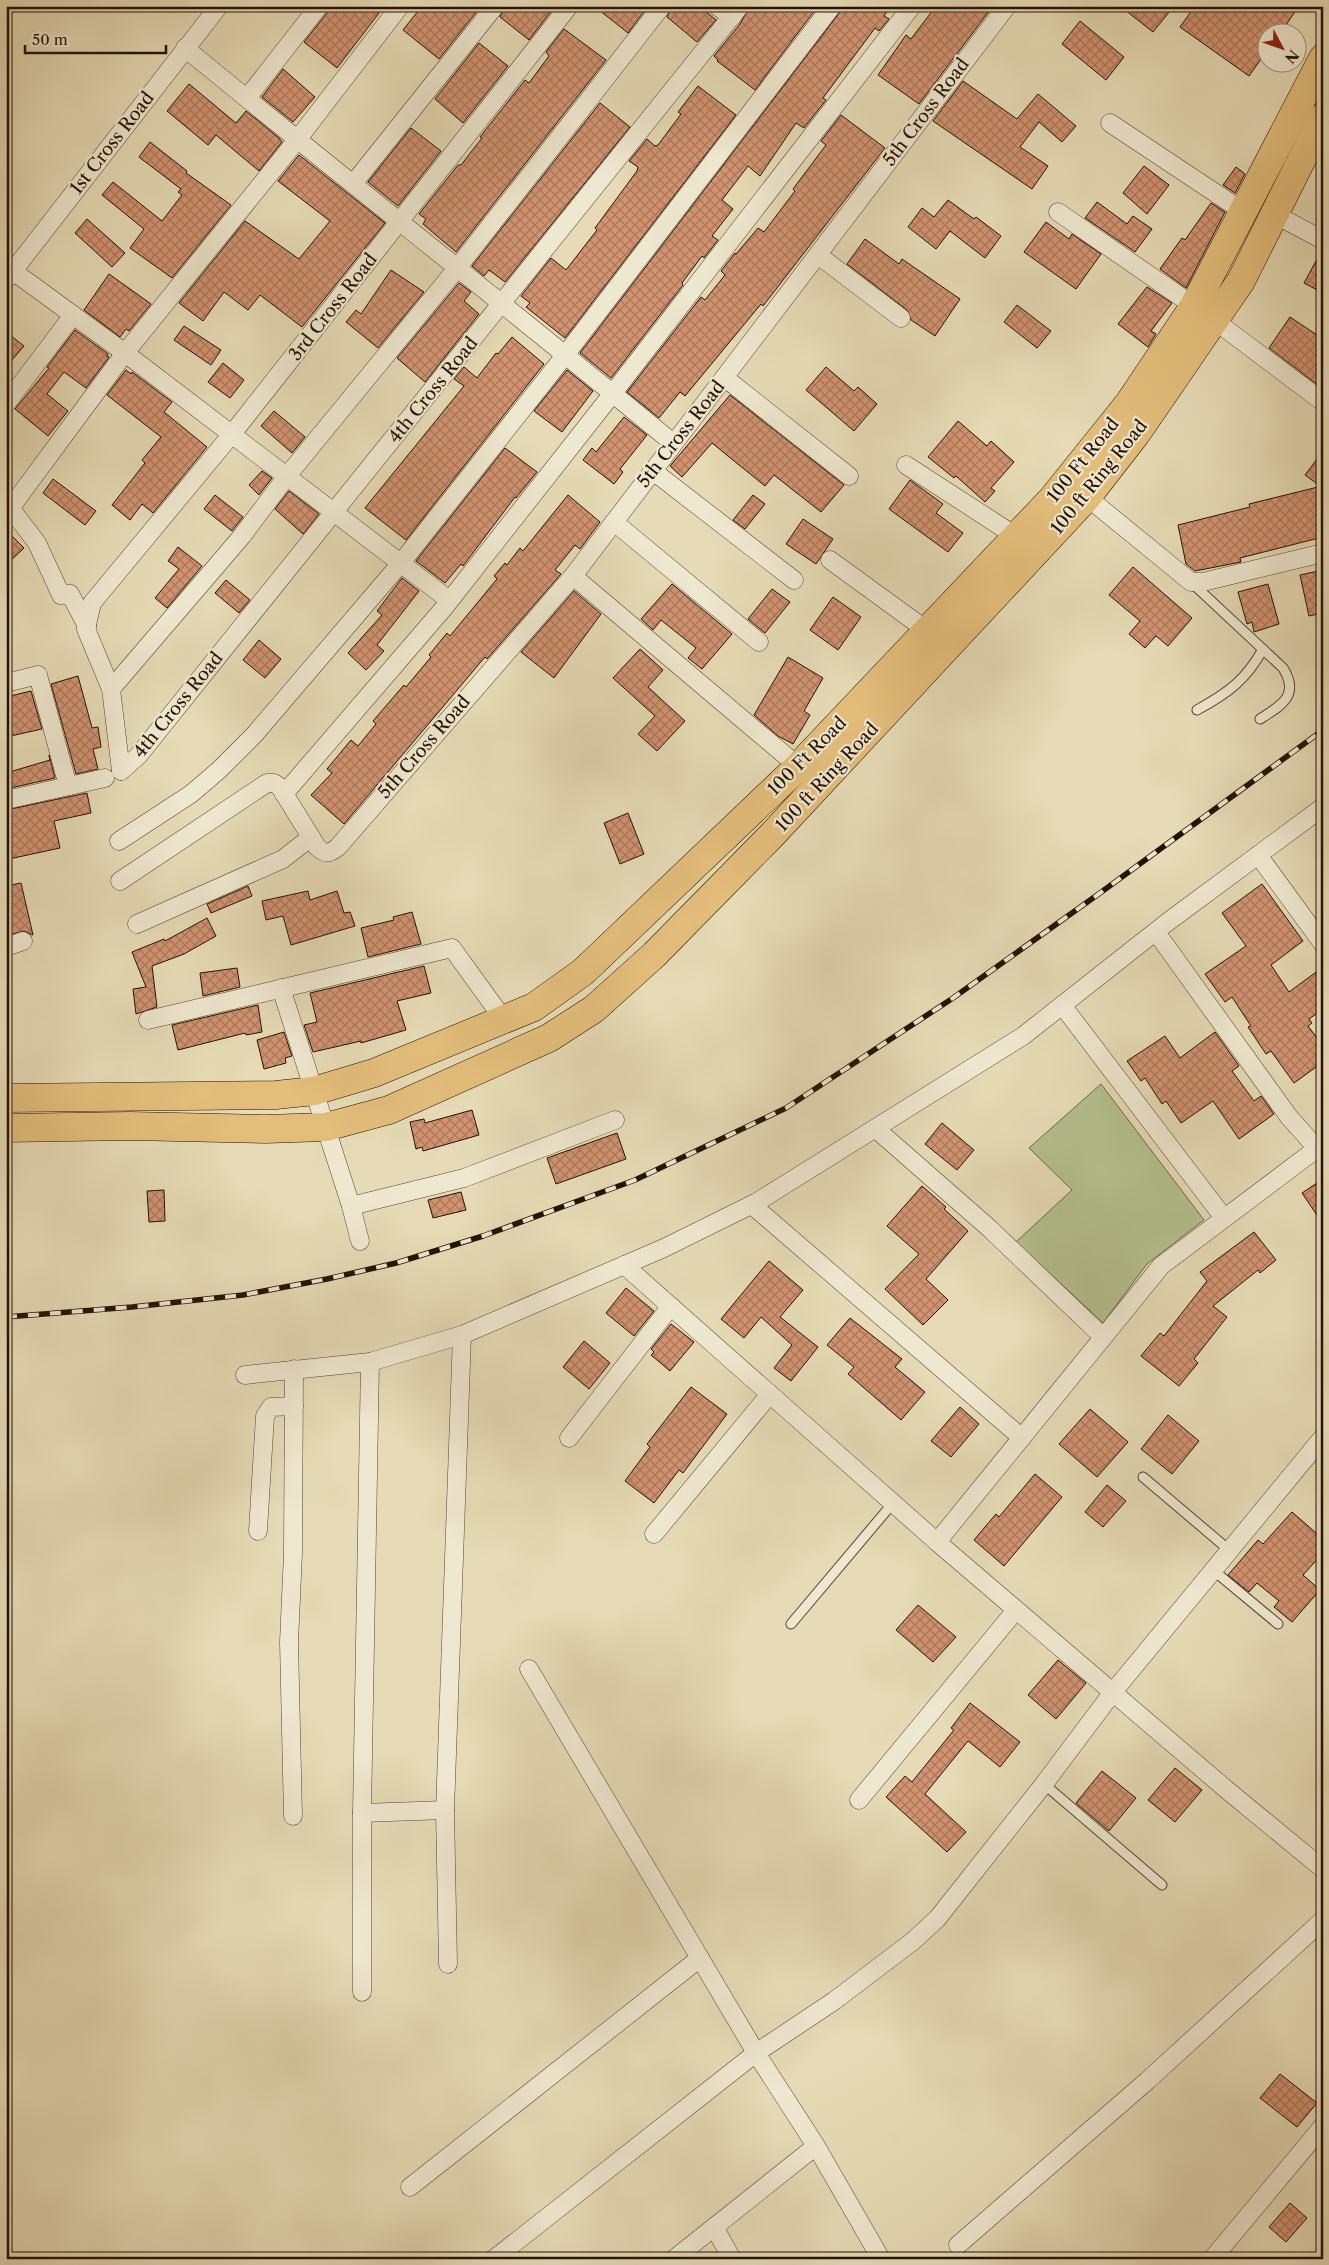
<svg xmlns="http://www.w3.org/2000/svg" width="1329" height="2265" font-family="'Libre Caslon Text',serif">
<style>
.green{fill:#b4c08e;stroke:#6c6848}
.building{fill:url(#building-cross-hatch);stroke:#241102}
.lines{fill:none;stroke-linecap:round;stroke-linejoin:round}
.lane-casing{stroke:#54442f;stroke-width:11}
.street-casing{stroke:#54442f;stroke-width:19}
.primary-casing{stroke:#241102;stroke-width:29}
.lane{stroke:#efe8d0;stroke-width:9}
.street{stroke:#efe8d0;stroke-width:18}
.primary{stroke:#e3be7b;stroke-width:28}
.rail-casing{stroke:#241102;stroke-width:5.5}
.rail{stroke:#efe8d0;stroke-width:4;stroke-dasharray:11;stroke-linecap:butt}
.labels{text-anchor:middle;dominant-baseline:central;stroke-width:4.5;stroke-linejoin:round;paint-order:stroke}
.street-label{font-size:18px;fill:#241102;stroke:#efe8d0}
</style>
<defs>
<pattern id="building-cross-hatch" width="8" height="8" patternUnits="userSpaceOnUse" patternTransform="scale(1.25)"><rect width="8" height="8" fill="#d29371"/><path d="M0 0l8 8M0 8l8-8" fill="none" stroke="#aa775b"/></pattern>
</defs>
<rect width="100%" height="100%" fill="#e6dbb6"/>
<filter id="stains"><feTurbulence type="fractalNoise" baseFrequency=".004" numOctaves="4"/><feColorMatrix values="0 0 0 0 .2 0 0 0 0 .09 0 0 0 0 .02 0 0 0 .5 -.17"/></filter>
<radialGradient id="worn" r=".72"><stop offset=".6" stop-color="#630" stop-opacity="0"/><stop offset="1" stop-color="#630" stop-opacity=".3"/></radialGradient>
<polygon class="green" points="1101,1084 1204,1220 1147,1264 1103,1323 1016,1242 1072,1190 1029,1148"/>
<g class="building">
<polygon points="329,6 370,6 379,13 337,68 304,42 327,13"/>
<polygon points="422,6 481,6 439,59 403,30"/>
<polygon points="505,6 555,6 529,40 500,17"/>
<polygon points="594,6 648,6 628,33"/>
<polygon points="672,6 699,6 716,20 697,42 667,17"/>
<polygon points="750,6 818,6 755,90 717,61 718,60 714,56 740,24"/>
<polygon points="842,6 891,6 884,16 889,19 879,31 875,28 823,98 826,100 804,128 796,123 760,176 748,166 722,200 733,209 712,236 718,240 704,258 702,256 682,283 683,285 611,378 580,353 840,12"/>
<polygon points="936,6 993,6 919,104 878,75 906,35 911,39"/>
<polygon points="1120,6 1174,6 1153,32"/>
<polygon points="1195,6 1299,6 1281,32 1266,32 1266,52 1249,76 1180,27"/>
<polygon points="1080,21 1124,57 1106,80 1062,44"/>
<polygon points="564,29 606,60 456,252 423,224 426,219 419,214 458,165 461,165 482,138 480,137 525,80 529,83 549,56 546,52"/>
<polygon points="479,43 508,66 463,123 435,99"/>
<polygon points="283,69 315,97 293,122 262,97"/>
<polygon points="963,81 1017,119 1038,94 1076,126 1062,142 1039,122 1020,147 1048,166 1032,189 933,121"/>
<polygon points="189,84 236,123 246,111 279,138 282,142 259,171 216,135 208,145 167,111"/>
<polygon points="698,86 736,115 565,338 526,307 530,303 521,296 551,258 566,270 597,230 595,228 637,171 638,167 629,161 647,139 655,146 658,145 681,114 678,112"/>
<polygon points="600,103 630,127 505,282 489,270 484,276 472,266"/>
<polygon points="841,115 885,148 763,306 761,304 685,396 680,392 659,418 627,392 701,297 705,300 725,275 721,271 735,253 736,254 758,228 764,232 795,191 793,189 826,145 821,141"/>
<polygon points="411,128 441,151 398,206 368,182"/>
<polygon points="150,142 187,171 186,173 231,205 172,278 130,248 144,229 102,195 113,182 162,221 182,195 178,192 181,189 139,157"/>
<polygon points="299,155 385,223 302,327 260,295 248,310 224,292 203,321 179,303 245,221 299,259 330,221 278,181"/>
<polygon points="1144,166 1169,185 1147,214 1123,193"/>
<polygon points="1236,167 1245,174 1235,193 1223,185"/>
<polygon points="948,200 974,219 976,217 1001,236 985,258 950,231 936,249 908,227 922,208 934,217"/>
<polygon points="1097,202 1127,224 1133,216 1152,229 1135,252 1085,218"/>
<polygon points="1211,203 1225,212 1186,288 1160,269 1182,238 1185,240"/>
<polygon points="87,219 125,253 112,267 75,233"/>
<polygon points="1046,222 1069,239 1072,234 1101,254 1076,289 1024,252"/>
<polygon points="865,239 899,264 902,259 960,299 935,336 911,320 907,310 847,264"/>
<polygon points="1322,250 1323,251 1323,293 1304,283"/>
<polygon points="391,270 424,292 378,348 346,322 356,310 361,314"/>
<polygon points="109,274 151,304 129,331 126,329 120,337 84,310"/>
<polygon points="459,283 471,292 464,301 479,314 425,382 397,358"/>
<polygon points="1147,287 1172,303 1151,331 1156,334 1148,347 1118,324"/>
<polygon points="1017,305 1051,331 1037,348 1004,322"/>
<polygon points="1290,317 1323,339 1323,389 1269,348"/>
<polygon points="184,326 221,350 211,365 174,340"/>
<polygon points="75,330 108,354 107,356 109,357 86,388 64,372 47,394 68,411 48,436 15,409 49,368 47,367"/>
<polygon points="6,332 24,346 6,367"/>
<polygon points="512,337 544,364 406,540 365,508 464,386 454,379 464,367 477,378 496,353 498,354"/>
<polygon points="223,363 244,380 230,398 208,382"/>
<polygon points="826,367 854,391 858,387 877,404 854,431 806,390"/>
<polygon points="126,370 131,374 132,372 172,402 164,412 207,447 153,513 142,504 130,520 112,505 145,463 142,460 161,437 107,395"/>
<polygon points="567,370 593,391 562,432 534,411"/>
<polygon points="730,395 844,485 821,512 774,475 765,486 712,443 682,477 670,466"/>
<polygon points="274,411 305,437 292,453 261,426"/>
<polygon points="624,417 647,435 620,469 623,472 614,484 583,460 592,448 596,452"/>
<polygon points="958,421 987,446 991,441 1014,462 991,488 995,491 985,502 956,476 954,478 928,457"/>
<polygon points="505,448 537,472 516,498 515,497 463,566 461,564 445,583 416,561"/>
<polygon points="1323,451 1323,488 1305,475"/>
<polygon points="262,471 272,478 259,495 249,485"/>
<polygon points="53,479 96,511 85,525 43,493"/>
<polygon points="910,480 943,504 936,513 963,533 948,552 889,509"/>
<polygon points="1318,487 1323,509 1323,537 1240,558 1241,562 1195,571 1186,564 1178,525 1250,507 1249,504"/>
<polygon points="289,491 319,514 303,534 275,509"/>
<polygon points="215,495 243,517 232,531 204,509"/>
<polygon points="568,495 600,522 580,549 575,545 555,570 561,574 487,659 485,657 344,824 311,795 332,773 327,769 351,740 358,746 376,724 373,721 404,685 406,687 431,657 429,655 447,633 450,636 497,579 494,576 505,563 507,565 520,548 523,551"/>
<polygon points="753,495 765,504 745,529 733,520"/>
<polygon points="803,519 833,539 816,564 786,544"/>
<polygon points="6,530 24,548 6,565"/>
<polygon points="178,547 202,566 167,608 155,598 179,569 168,561"/>
<polygon points="1133,567 1192,618 1168,646 1156,636 1145,648 1129,634 1140,621 1109,595"/>
<polygon points="1323,570 1323,613 1309,616 1300,575"/>
<polygon points="402,578 419,591 377,645 384,651 366,670 348,653 382,615 377,611"/>
<polygon points="226,580 250,600 239,613 215,593"/>
<polygon points="672,584 732,634 702,669 688,658 696,648 661,620 653,630 641,619"/>
<polygon points="1268,584 1279,624 1254,632 1252,622 1247,624 1238,592"/>
<polygon points="772,589 790,602 765,633 748,619"/>
<polygon points="574,591 601,614 554,678 521,652"/>
<polygon points="833,597 861,617 838,650 810,630"/>
<polygon points="259,640 281,659 265,678 243,660"/>
<polygon points="640,649 663,670 648,687 685,721 657,751 638,734 655,716 613,678"/>
<polygon points="788,657 823,678 804,711 810,715 793,744 778,736 754,715"/>
<polygon points="78,676 92,728 98,727 101,747 93,749 98,769 76,774 51,684"/>
<polygon points="31,691 42,729 6,737 6,697"/>
<polygon points="49,755 55,778 6,789 6,773 50,760"/>
<polygon points="87,793 91,813 54,821 60,848 9,859 6,845 6,810"/>
<polygon points="628,813 644,854 620,864 604,823"/>
<polygon points="21,883 33,935 24,931 6,936 6,886"/>
<polygon points="1262,884 1303,941 1271,965 1289,992 1323,967 1323,1009 1309,1019 1312,1023 1308,1026 1323,1046 1323,1062 1294,1083 1271,1051 1266,1054 1248,1027 1251,1026 1232,997 1225,1002 1205,974 1246,946 1222,913"/>
<polygon points="248,886 252,896 211,913 207,904"/>
<polygon points="308,891 310,900 337,891 344,913 350,912 355,926 291,945 283,916 266,920 262,901"/>
<polygon points="412,912 421,944 368,957 361,928 394,920 393,917"/>
<polygon points="207,918 216,936 184,954 152,966 157,1007 136,1014 133,989 146,987 132,952 164,939 165,941"/>
<polygon points="424,966 431,993 397,1001 406,1030 361,1043 361,1041 313,1052 304,1025 317,1022 310,993"/>
<polygon points="237,968 240,987 203,996 200,973"/>
<polygon points="258,1005 262,1032 246,1035 245,1033 178,1050 172,1025"/>
<polygon points="284,1032 292,1056 285,1058 286,1063 264,1069 257,1040"/>
<polygon points="1215,1032 1239,1066 1232,1071 1254,1101 1261,1096 1274,1114 1239,1139 1213,1101 1181,1123 1166,1101 1162,1104 1145,1078 1141,1081 1127,1061 1165,1036 1180,1058"/>
<polygon points="472,1110 479,1135 423,1151 422,1147 416,1149 410,1122 424,1119 425,1123"/>
<polygon points="942,1123 974,1150 957,1170 925,1144"/>
<polygon points="617,1133 626,1159 556,1184 547,1158"/>
<polygon points="1323,1179 1323,1224 1302,1193"/>
<polygon points="922,1186 946,1207 944,1209 968,1231 926,1279 948,1300 923,1325 885,1289 919,1254 887,1226"/>
<polygon points="164,1190 165,1221 149,1222 147,1191"/>
<polygon points="461,1192 466,1210 433,1218 428,1200"/>
<polygon points="1254,1232 1276,1260 1260,1273 1258,1270 1213,1306 1227,1317 1194,1359 1198,1363 1179,1386 1141,1356 1160,1333 1164,1336 1207,1281 1200,1272"/>
<polygon points="769,1261 803,1290 780,1317 818,1347 791,1381 774,1368 792,1345 761,1317 744,1338 721,1319"/>
<polygon points="626,1288 654,1311 634,1336 606,1313"/>
<polygon points="850,1318 902,1359 895,1367 925,1392 901,1420 848,1374 854,1367 827,1345"/>
<polygon points="671,1324 694,1342 670,1371 651,1355 654,1352 651,1349"/>
<polygon points="584,1341 610,1363 589,1389 563,1367"/>
<polygon points="691,1387 727,1414 683,1473 679,1470 654,1503 625,1481 650,1447 647,1444"/>
<polygon points="960,1407 979,1424 951,1457 931,1441"/>
<polygon points="1090,1409 1128,1442 1097,1477 1059,1444"/>
<polygon points="1168,1415 1199,1441 1172,1474 1141,1449"/>
<polygon points="1035,1474 1062,1497 1004,1566 974,1540 996,1514 999,1517"/>
<polygon points="1107,1485 1126,1501 1103,1527 1085,1512"/>
<polygon points="1292,1512 1323,1539 1323,1553 1303,1575 1320,1590 1292,1622 1274,1607 1279,1601 1257,1583 1249,1592 1228,1575 1258,1540 1263,1544"/>
<polygon points="918,1605 956,1637 933,1662 896,1630"/>
<polygon points="1058,1660 1086,1683 1056,1719 1028,1695"/>
<polygon points="970,1703 1020,1742 1000,1767 968,1741 925,1794 966,1832 947,1852 886,1797 905,1776 912,1782 954,1730 951,1728"/>
<polygon points="1175,1768 1202,1790 1175,1822 1148,1800"/>
<polygon points="1102,1771 1136,1798 1109,1831 1076,1803"/>
<polygon points="1280,2074 1317,2103 1297,2127 1260,2098"/>
<polygon points="1290,2203 1307,2218 1286,2242 1269,2227"/>
</g>
<g class="lines">
<defs>
<g id="lane">
<path d="M1192,583L1283,668C1300,695 1282,705 1260,719"/>
<path d="M1197,710C1228,693 1246,680 1263,649"/>
<polyline points="1143,1477 1229,1550"/>
<polyline points="1213,1570 1278,1624"/>
<polyline points="791,1624 893,1503"/>
<polyline points="1044,1784 1162,1885"/>
</g>
<g id="street">
<polyline points="717,6 732,17"/>
<path d="M185,48C347,181 512,310 673,443"/>
<polyline points="247,98 319,6"/>
<polyline points="1110,123 1244,212"/>
<polyline points="353,184 495,6"/>
<polyline points="1058,212 1194,306"/>
<polyline points="1274,214 1323,240"/>
<polyline points="818,255 901,318"/>
<polyline points="6,266 125,353 449,600"/>
<polyline points="6,280 219,6"/>
<polyline points="1214,320 1323,402"/>
<polyline points="725,378 849,476"/>
<polyline points="6,404 73,315"/>
<polyline points="906,465 1017,537"/>
<polyline points="653,471 794,580"/>
<polyline points="1087,497 1191,582 1203,582 1323,553"/>
<polyline points="11,509 37,543 61,595 70,594 87,626"/>
<polyline points="6,514 125,353 297,140 400,6"/>
<polyline points="614,522 759,642"/>
<polyline points="830,560 929,632"/>
<polyline points="573,576 806,773"/>
<polyline points="6,683 38,675 68,786"/>
<polyline points="111,689 242,536 287,476 458,267 662,6"/>
<polyline points="121,771 138,756 740,6"/>
<polyline points="121,771 111,689 86,629 92,603 232,434 569,6"/>
<polyline points="284,794 443,609 613,393 912,6"/>
<polyline points="6,800 105,778"/>
<polyline points="119,841 191,794 219,770 254,735 401,563 566,354 832,6"/>
<polyline points="1258,855 1323,944"/>
<path d="M120,881L267,783H274L280,787L317,847C326,855 329,854 338,847L573,576L1007,6"/>
<polyline points="137,924 283,859 311,837"/>
<polyline points="1156,932 1289,1117 1323,1155"/>
<polyline points="6,947 23,941"/>
<polyline points="281,988 351,1206 360,1241"/>
<polyline points="1062,1005 1224,1218"/>
<polyline points="148,1020 452,948 504,1020"/>
<polyline points="876,1129 989,1228 1102,1336"/>
<polyline points="1323,1144 1161,1266 937,1542 1227,1790 1323,1869"/>
<polyline points="752,1205 1022,1438"/>
<polyline points="351,1206 464,1178 615,1120"/>
<polyline points="624,1265 937,1542"/>
<polyline points="245,1375 370,1362"/>
<polyline points="569,1438 671,1306"/>
<polyline points="258,1531 265,1416 271,1407 294,1406"/>
<polyline points="654,1534 770,1394"/>
<polyline points="529,1669 756,2053 816,2146 881,2259"/>
<polyline points="859,1800 1016,1610"/>
<polyline points="362,1813 445,1810"/>
<polyline points="293,1816 289,1642 293,1553 294,1369"/>
<polyline points="448,1964 445,1810 462,1335"/>
<polyline points="362,1992 362,1813 370,1362 462,1335 664,1248 757,1202 1023,1036 1169,921 1323,807"/>
<polyline points="410,2187 700,1958"/>
<polyline points="714,2227 732,2259"/>
<polyline points="958,2245 1147,2081 1323,1920"/>
<polyline points="494,2259 756,2053 834,2001 913,1941 937,1919 1044,1784 1113,1692 1323,1437"/>
<polyline points="674,2259 816,2146"/>
<polyline points="1212,2259 1323,2126"/>
</g>
<g id="primary">
<polyline points="6,1098 276,1095 314,1091 374,1073 534,1007 583,972 799,766 1052,499 1129,403 1194,306 1323,58"/>
<polyline points="6,1128 130,1126 265,1129 326,1127 389,1110 549,1038 594,1009 654,955 772,835 1087,497 1136,434 1241,281 1323,117"/>
</g>
</defs>
<use href="#lane" class="lane-casing"/>
<use href="#street" class="street-casing"/>
<use href="#primary" class="primary-casing"/>
<use href="#lane" class="lane"/>
<use href="#street" class="street"/>
<use href="#primary" class="primary"/>
<defs>
<polyline id="rail" points="6,1317 132,1307 243,1295 327,1279 396,1263 483,1236 635,1180 786,1108 953,998 1100,893 1323,730"/>
</defs>
<use href="#rail" class="rail-casing"/>
<use href="#rail" class="rail"/>
</g>
<g class="labels">
<g class="street-label">
<text transform="translate(926 112) rotate(-53)">5th Cross Road</text>
<text transform="translate(112 143) rotate(-52)">1st Cross Road</text>
<text transform="translate(333 307) rotate(-52)">3rd Cross Road</text>
<text transform="translate(433 390) rotate(-51)">4th Cross Road</text>
<text transform="translate(681 434) rotate(-52)">5th Cross Road</text>
<text transform="translate(1083 460) rotate(-51)">100 Ft Road</text>
<text transform="translate(1099 477) rotate(-51)">100 ft Ring Road</text>
<text transform="translate(178 705) rotate(-51)">4th Cross Road</text>
<text transform="translate(424 747) rotate(-49)">5th Cross Road</text>
<text transform="translate(807 756) rotate(-45)">100 Ft Road</text>
<text transform="translate(827 777) rotate(-47)">100 ft Ring Road</text>
</g>
</g>
<rect width="1329" height="2265" fill="none" stroke="#e6dbb6" stroke-width="25"/>
<rect x="8" y="8" width="1314" height="2250" fill="none" stroke="#241102" stroke-width="2.5"/>
<rect x="12" y="12" width="1304" height="2240" fill="none" stroke="#241102"/>
<g transform="translate(1282 48) rotate(131)"><circle r="24" fill="#efe8d0" stroke="#9e927e"/>
<path d="M0-4L9 19L0 12L-9 19Z" fill="#8f2418"/>
<text y="-8" font-size="14" font-weight="bold" text-anchor="middle" fill="#241102">N</text>
</g>
<path d="M25 45v8h141v-8" fill="none" stroke="#241102" stroke-width="2.5"/>
<text x="32" y="45" font-size="15" fill="#241102" stroke="#efe8d0" stroke-width="4" paint-order="stroke">50 m</text>
<rect width="100%" height="100%" filter="url(#stains)"/>
<rect width="100%" height="100%" fill="url(#worn)"/>
</svg>
